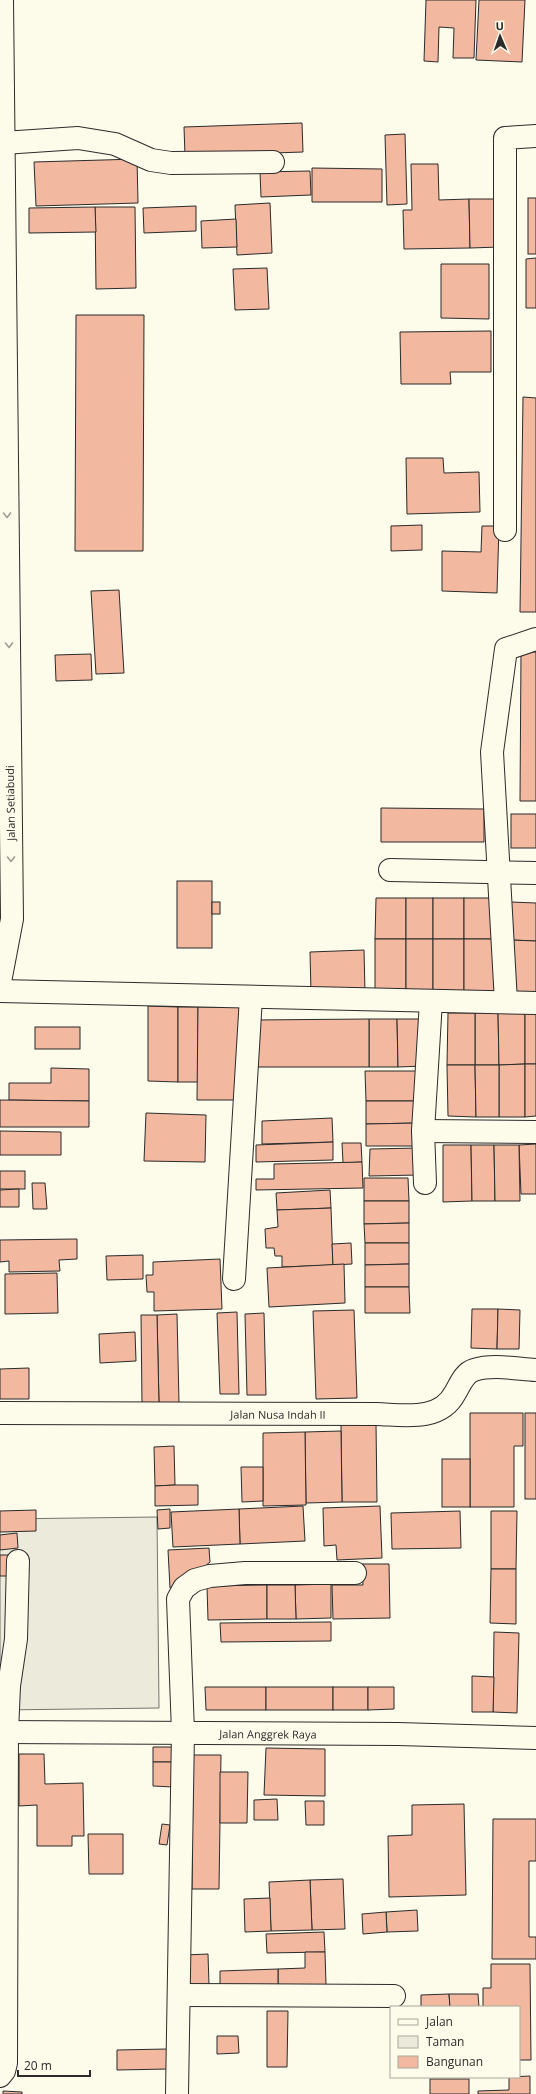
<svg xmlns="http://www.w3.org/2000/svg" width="536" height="2094" font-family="'Open Sans',sans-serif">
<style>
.green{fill:#ecebdb;stroke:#74746e}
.building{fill:#f2b8a0;stroke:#2b2b2b}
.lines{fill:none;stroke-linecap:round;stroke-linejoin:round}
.minor-casing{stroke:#2b2b2b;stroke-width:24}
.major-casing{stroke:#2b2b2b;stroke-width:24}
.minor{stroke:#fdfbea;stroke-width:22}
.major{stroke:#fdfbea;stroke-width:22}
.oneway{stroke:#9e9d94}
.labels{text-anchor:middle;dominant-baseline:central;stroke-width:3;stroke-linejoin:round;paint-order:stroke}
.street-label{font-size:11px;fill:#2b2b2b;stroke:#fdfbea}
</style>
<rect width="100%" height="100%" fill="#fdfbea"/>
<polygon class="green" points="157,1517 159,1708 0,1710 0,1519"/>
<g class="building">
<polygon points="426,0 476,0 474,58 453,58 454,28 439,27 438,62 424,61"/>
<polygon points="479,0 525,0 522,62 476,60"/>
<polygon points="302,123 303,152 185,156 184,127"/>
<polygon points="405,134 407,204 387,205 385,135"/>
<polygon points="137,159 138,203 36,206 34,162"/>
<polygon points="411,164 438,164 439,200 469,199 470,248 404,249 403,210 412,210"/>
<polygon points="312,168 382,169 382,202 312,202"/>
<polygon points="310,171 311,195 261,197 260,172"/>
<rect x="528" y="198" width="8" height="56"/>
<polygon points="469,199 499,199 500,247 470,248"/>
<polygon points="270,203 272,253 237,255 235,205"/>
<polygon points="196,206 196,231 144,233 143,208"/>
<polygon points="95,207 135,207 136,288 96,289"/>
<polygon points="95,207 96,232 29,233 29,208"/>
<polygon points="236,219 237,247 202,248 201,221"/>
<polygon points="536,258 536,308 526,308 526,259"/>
<polygon points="441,264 489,264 489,319 441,318"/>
<polygon points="267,268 269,309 235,310 233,269"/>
<polygon points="76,315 144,315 143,551 75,551"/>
<polygon points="491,331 491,372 450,372 451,384 401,384 400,332"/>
<polygon points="523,397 536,398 536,612 520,612"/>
<polygon points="406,458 443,458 444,473 479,472 480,512 407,514"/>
<polygon points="422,525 422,550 391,551 391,526"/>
<polygon points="482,526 499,526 497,593 442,591 442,551 481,552"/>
<polygon points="119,590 124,673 96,674 91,591"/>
<polygon points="521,652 536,652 536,801 520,801"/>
<polygon points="91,654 92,680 56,681 55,655"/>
<polygon points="381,808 484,809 484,842 381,842"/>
<rect x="511" y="814" width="25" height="34"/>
<rect x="177" y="881" width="35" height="67"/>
<polygon points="376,898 406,898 406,939 375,939"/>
<rect x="406" y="898" width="27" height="41"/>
<rect x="433" y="898" width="31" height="41"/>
<rect x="464" y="898" width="32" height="41"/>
<rect x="212" y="902" width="8" height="12"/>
<polygon points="511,902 536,903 536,941 511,940"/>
<rect x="375" y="939" width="31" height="57"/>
<rect x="406" y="939" width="27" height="57"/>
<rect x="433" y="939" width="31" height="57"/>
<rect x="464" y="939" width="32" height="57"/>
<polygon points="511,940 536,941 536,993 510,993"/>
<polygon points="364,950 365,992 311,993 310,952"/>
<polygon points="148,1006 178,1007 178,1082 148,1081"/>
<rect x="178" y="1007" width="20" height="75"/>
<polygon points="198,1007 241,1007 240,1100 197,1100"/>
<polygon points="498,1012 499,1065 475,1065 475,1013"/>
<polygon points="498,1012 525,1012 525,1064 499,1065"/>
<rect x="525" y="1012" width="11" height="52"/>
<polygon points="448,1013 475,1013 475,1065 447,1065"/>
<polygon points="369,1019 397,1019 398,1067 369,1067"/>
<polygon points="369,1019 369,1067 256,1067 254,1020"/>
<polygon points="397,1019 423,1019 423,1066 398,1067"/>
<rect x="35" y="1027" width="45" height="22"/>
<polygon points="525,1064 525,1117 499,1117 499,1065"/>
<polygon points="525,1064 536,1064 536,1116 525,1117"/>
<polygon points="447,1065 475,1065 476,1117 448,1116"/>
<polygon points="475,1065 499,1065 499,1117 476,1117"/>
<polygon points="51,1068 89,1069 89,1101 9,1100 9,1083 51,1083"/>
<polygon points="365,1071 417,1071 417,1101 366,1101"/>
<polygon points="0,1100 89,1101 89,1127 0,1127"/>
<polygon points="366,1101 417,1101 417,1123 366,1124"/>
<polygon points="146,1113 206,1115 205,1162 144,1161"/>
<polygon points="332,1118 333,1142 262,1144 262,1121"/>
<polygon points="417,1123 417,1146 366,1146 366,1124"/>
<polygon points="0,1131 61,1132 61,1155 0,1155"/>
<polygon points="333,1142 333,1160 256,1162 256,1145"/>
<polygon points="342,1143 361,1143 362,1162 343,1163"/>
<polygon points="536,1144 536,1194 521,1194 519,1145"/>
<polygon points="443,1145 471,1145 472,1201 443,1202"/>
<polygon points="471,1145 494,1145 495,1201 472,1201"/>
<polygon points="494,1145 519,1145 520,1201 495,1201"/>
<polygon points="419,1148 419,1175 369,1176 370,1149"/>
<polygon points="362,1162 363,1188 256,1190 256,1179 274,1179 274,1164"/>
<rect x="0" y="1171" width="25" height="18"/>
<polygon points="364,1178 408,1178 409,1201 364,1201"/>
<polygon points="32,1183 45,1183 47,1209 33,1209"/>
<polygon points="19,1189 19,1207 0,1207 0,1190"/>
<polygon points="330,1190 331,1208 277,1210 276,1193"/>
<polygon points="364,1201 409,1201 409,1223 364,1224"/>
<polygon points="331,1208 333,1265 282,1267 282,1256 275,1256 274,1248 266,1248 265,1229 278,1227 277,1210"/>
<polygon points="409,1223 409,1243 365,1243 364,1224"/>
<polygon points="77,1239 77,1259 59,1260 60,1271 9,1272 9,1261 0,1262 0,1240"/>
<polygon points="351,1243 352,1264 333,1265 332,1244"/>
<polygon points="365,1243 409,1243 409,1264 365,1265"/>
<polygon points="143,1255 143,1279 107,1280 106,1256"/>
<polygon points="220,1259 222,1309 154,1311 154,1292 147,1292 146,1275 153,1275 153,1262"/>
<polygon points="344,1264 345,1303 269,1307 267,1268"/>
<polygon points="409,1264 409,1287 365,1287 365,1265"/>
<polygon points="57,1273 58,1313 5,1314 5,1274"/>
<polygon points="365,1287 409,1287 410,1313 365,1313"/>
<polygon points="472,1309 498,1309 497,1349 471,1348"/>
<polygon points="498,1309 520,1310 519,1349 497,1349"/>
<polygon points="354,1310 357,1398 316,1399 313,1311"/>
<polygon points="237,1312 239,1394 220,1394 217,1313"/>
<polygon points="264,1313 266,1395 247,1395 245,1314"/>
<polygon points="177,1314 179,1403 159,1404 157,1315"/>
<polygon points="141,1315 157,1315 159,1404 142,1404"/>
<polygon points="135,1332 136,1361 100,1363 99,1334"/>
<polygon points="29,1368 29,1399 0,1399 0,1369"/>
<polygon points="470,1413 523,1413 523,1446 514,1446 514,1507 470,1507"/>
<rect x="525" y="1413" width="11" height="86"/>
<polygon points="341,1423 376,1423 377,1502 342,1502"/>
<polygon points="341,1431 342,1502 306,1503 305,1432"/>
<polygon points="305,1432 306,1505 263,1506 263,1433"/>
<polygon points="174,1446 175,1485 155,1486 154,1447"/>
<rect x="442" y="1459" width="28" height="48"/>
<polygon points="241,1467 263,1467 263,1501 242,1502"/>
<polygon points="175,1485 198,1485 198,1505 155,1506 155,1486"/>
<polygon points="303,1506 305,1541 240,1544 239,1509"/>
<polygon points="380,1506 382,1558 337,1560 336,1545 324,1546 323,1508"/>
<polygon points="170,1509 170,1528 158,1529 157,1510"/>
<polygon points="239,1509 240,1544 173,1547 171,1512"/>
<polygon points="36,1510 36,1531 0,1532 0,1511"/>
<polygon points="460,1511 461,1548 392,1549 391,1513"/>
<polygon points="491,1511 517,1511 516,1569 491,1569"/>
<polygon points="17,1533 18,1548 0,1550 0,1535"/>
<polygon points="209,1548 210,1562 180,1587 170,1588 168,1550"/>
<rect x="0" y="1555" width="10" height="21"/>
<polygon points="362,1564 389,1564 390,1618 333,1619 332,1585 363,1585"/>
<polygon points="491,1569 516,1569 516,1624 490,1623"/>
<polygon points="331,1584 331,1618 296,1619 295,1585"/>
<polygon points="267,1585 267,1619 208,1620 207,1586"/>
<polygon points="267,1585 295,1585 296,1619 267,1619"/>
<polygon points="331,1622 331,1641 221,1642 220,1623"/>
<polygon points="494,1632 519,1633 517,1713 493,1712"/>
<polygon points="472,1676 494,1677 493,1712 472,1712"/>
<polygon points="205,1687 266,1687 266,1710 206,1710"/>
<rect x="266" y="1687" width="67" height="23"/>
<rect x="333" y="1687" width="35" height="23"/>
<polygon points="368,1687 394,1687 394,1709 368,1710"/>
<polygon points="153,1747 174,1747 173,1762 153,1762"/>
<polygon points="266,1748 325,1749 325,1796 264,1795"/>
<polygon points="19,1754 44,1754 45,1784 83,1783 84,1836 72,1836 72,1846 37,1846 37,1805 19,1806"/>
<polygon points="193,1755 221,1755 219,1889 192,1889"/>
<polygon points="153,1762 173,1762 173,1787 153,1786"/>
<polygon points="220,1772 248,1772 247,1823 220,1823"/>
<polygon points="277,1799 278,1820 254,1820 254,1800"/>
<polygon points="305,1801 324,1801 324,1825 306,1825"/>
<polygon points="464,1804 466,1895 389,1897 388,1836 412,1835 412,1805"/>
<polygon points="493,1819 536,1819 536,1861 529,1861 529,1937 536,1937 536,1959 492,1959"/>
<polygon points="162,1824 170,1825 167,1845 159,1844"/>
<polygon points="88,1834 123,1834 123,1874 89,1874"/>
<polygon points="343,1879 345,1929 312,1930 310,1880"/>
<polygon points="310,1880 312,1930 271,1931 269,1882"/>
<polygon points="270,1898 271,1931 245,1932 244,1899"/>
<polygon points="417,1910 418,1931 387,1932 386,1912"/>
<polygon points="386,1912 387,1932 363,1934 362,1914"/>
<polygon points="324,1932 325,1952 267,1953 266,1934"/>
<polygon points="305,1952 325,1952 326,1985 278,1986 278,1969 305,1968"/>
<polygon points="208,1954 209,1985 186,1986 184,1955"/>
<polygon points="491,1964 530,1964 531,2060 519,2060 519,2007 483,2007 483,1988 491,1988"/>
<polygon points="278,1969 278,1986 220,1988 220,1971"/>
<polygon points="449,1994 450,2007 421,2007 421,1995"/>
<polygon points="449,1994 478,1994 479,2007 450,2007"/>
<polygon points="267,2011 288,2011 287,2067 267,2067"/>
<polygon points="217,2036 238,2036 239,2053 217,2054"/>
<polygon points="167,2049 168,2069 117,2070 117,2050"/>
<polygon points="530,2076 530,2094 478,2094 478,2091 509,2090 509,2077"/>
<rect x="430" y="2079" width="39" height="15"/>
<polygon points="3,2091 22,2092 22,2094 3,2094"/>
</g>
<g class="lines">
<defs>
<g id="minor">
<polyline points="3,143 78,138 115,144 151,160 171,163 273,162"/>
<polyline points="505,530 505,138 536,136"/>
<polyline points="390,870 536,873"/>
<polyline points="0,991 536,1003"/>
<polyline points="506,1002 492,752 506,649 536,639"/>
<polyline points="423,1131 536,1132"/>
<polyline points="425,1183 423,1131 431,1001"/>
<polyline points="234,1279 251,997"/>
<path id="s1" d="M0,1413L377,1414C404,1415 440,1422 455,1393C460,1385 464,1373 474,1370C493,1364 517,1369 536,1370"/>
<path id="s2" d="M0,1732L398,1734L536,1738"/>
<polyline points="179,1995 394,1996"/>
<polyline points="0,2076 4,2071 6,2063 7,1732 9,1686 16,1639 18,1561"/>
<polyline points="177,2094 183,1732 178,1599 184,1588 195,1580 210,1576 245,1573 355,1573"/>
</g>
<polyline id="major" points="0,982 12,919 2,0"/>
</defs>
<use href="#minor" class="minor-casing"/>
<use href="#major" class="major-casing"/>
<use href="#minor" class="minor"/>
<use href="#major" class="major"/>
</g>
<defs><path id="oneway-chevron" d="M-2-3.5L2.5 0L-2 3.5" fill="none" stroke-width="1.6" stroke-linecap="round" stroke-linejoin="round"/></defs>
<g class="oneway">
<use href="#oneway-chevron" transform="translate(7 515) rotate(89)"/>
<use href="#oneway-chevron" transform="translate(9 645) rotate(89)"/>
<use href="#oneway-chevron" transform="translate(11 859) rotate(89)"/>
</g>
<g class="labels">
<g class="street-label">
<text transform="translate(10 803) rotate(-91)">Jalan Setiabudi</text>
<text stroke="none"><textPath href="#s1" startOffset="278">Jalan Nusa Indah II</textPath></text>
<text stroke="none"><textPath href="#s2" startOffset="268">Jalan Anggrek Raya</textPath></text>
</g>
</g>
<rect x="390" y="2006" width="130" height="72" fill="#fdfbea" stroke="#a9a89e"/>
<rect x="398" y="2019" width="20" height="6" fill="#fdfbea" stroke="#a9a89e"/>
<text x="426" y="2026" font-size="12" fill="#2b2b2b">Jalan</text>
<rect x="398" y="2036" width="20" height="12" fill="#ecebdb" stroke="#a9a89e"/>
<text x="426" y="2046" font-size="12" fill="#2b2b2b">Taman</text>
<rect x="398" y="2056" width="20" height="12" fill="#f2b8a0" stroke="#a9a89e"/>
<text x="426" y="2066" font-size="12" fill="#2b2b2b">Bangunan</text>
<g transform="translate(500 36) rotate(358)" stroke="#fdfbea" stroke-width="3" paint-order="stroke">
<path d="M0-3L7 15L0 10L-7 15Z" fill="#2b2b2b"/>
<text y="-6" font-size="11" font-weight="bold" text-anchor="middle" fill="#2b2b2b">U</text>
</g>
<path d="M18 2070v6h72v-6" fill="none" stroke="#2b2b2b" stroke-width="2"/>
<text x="24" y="2070" font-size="12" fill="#2b2b2b" stroke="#fdfbea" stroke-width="3" paint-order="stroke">20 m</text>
</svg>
